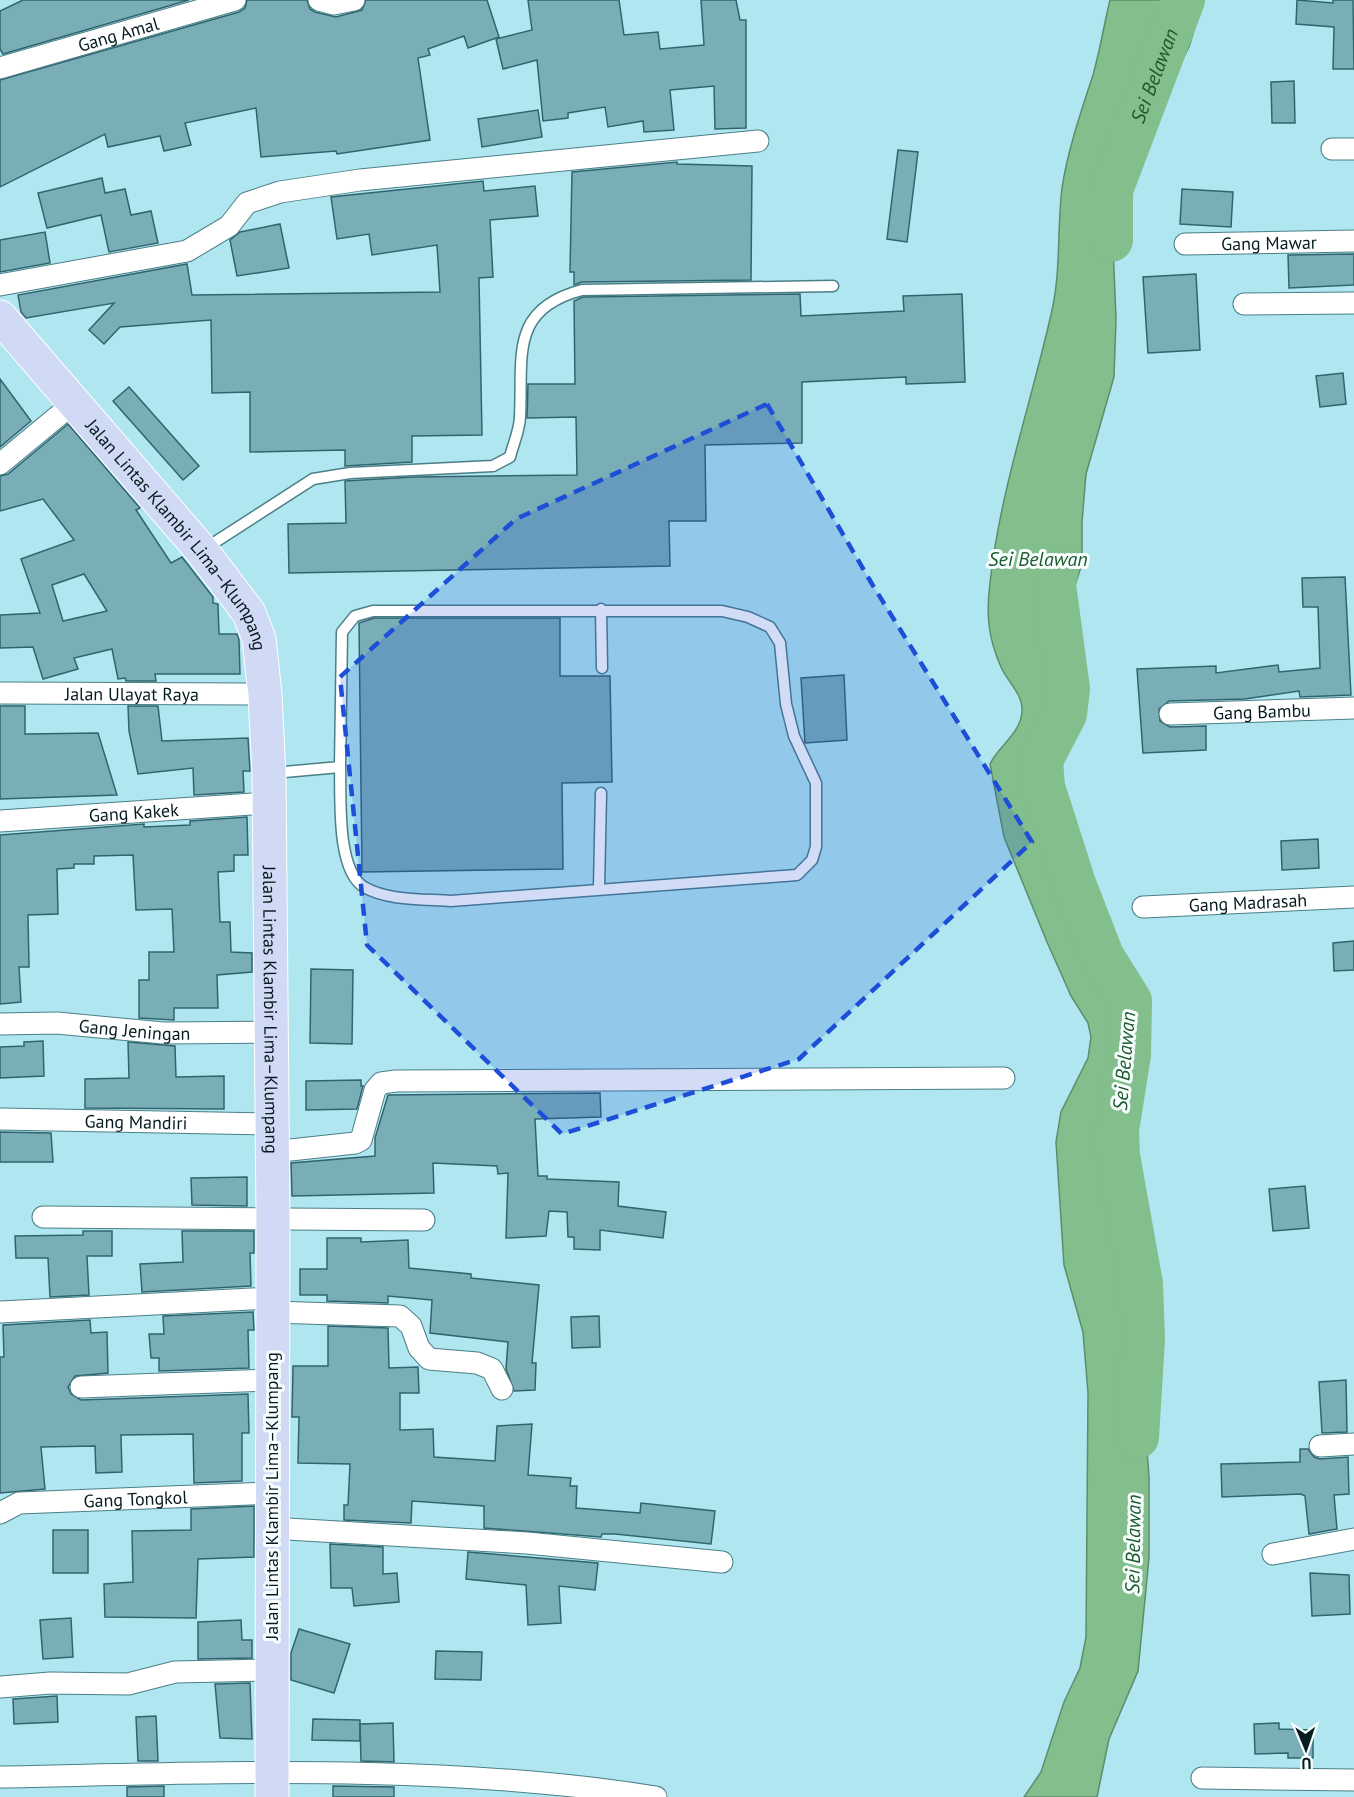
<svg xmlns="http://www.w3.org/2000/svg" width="1354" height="1797" font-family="'PT Sans',sans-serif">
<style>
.water{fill:#83be8d;stroke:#5e8d6c;stroke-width:1.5}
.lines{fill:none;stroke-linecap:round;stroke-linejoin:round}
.river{stroke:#83be8d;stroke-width:44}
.building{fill:#79aeb7;stroke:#31656e;stroke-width:1.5;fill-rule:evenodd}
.lane-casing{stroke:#4b7f87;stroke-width:13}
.street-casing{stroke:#4b7f87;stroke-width:23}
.primary-casing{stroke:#fff;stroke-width:35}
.lane{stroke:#fff;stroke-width:10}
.street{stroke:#fff;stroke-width:21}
.primary{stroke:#d1daf4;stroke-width:33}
.marked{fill:#1d4ed8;fill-opacity:0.2;stroke:#1d4ed8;stroke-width:4.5;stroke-dasharray:12 8;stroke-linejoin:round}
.labels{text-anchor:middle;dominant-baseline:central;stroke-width:6;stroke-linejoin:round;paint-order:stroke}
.street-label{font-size:18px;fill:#061b1f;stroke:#f8fdfe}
.water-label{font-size:20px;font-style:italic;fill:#1a5a2c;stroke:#f8fdfe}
</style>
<rect width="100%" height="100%" fill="#afe6ef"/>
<path class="water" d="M1110,0H1203L1189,47L1172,79L1127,134L1115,166L1112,221L1116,319L1114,377L1086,474L1082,522V564L1056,644L1057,699L1034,769L1032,789L1037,804L1053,820L1055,866L1110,974L1123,1032L1124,1168L1130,1218L1149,1477V1558L1138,1671L1109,1739L1097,1797H1024L1041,1772L1064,1702L1080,1668L1086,1637L1088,1393L1083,1332L1064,1265L1056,1142L1061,1112L1088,1058L1091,1037L1088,1023L1071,996L1047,942L1004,837L990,764C998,746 1021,734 1022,711C1023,694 1007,681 1001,667C988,638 986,614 990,583C1000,490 1032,401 1052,310C1061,270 1057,229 1062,188C1068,149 1081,112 1093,75C1100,50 1104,25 1110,0Z"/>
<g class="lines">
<g class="river">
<path id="s1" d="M1111,240V190L1183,0"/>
<polyline points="1057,567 1054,585 1068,689 1065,714 1041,760 1043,787 1074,884 1102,956 1130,1001 1129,1054 1117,1130 1118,1156 1141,1284 1143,1339 1137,1437"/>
</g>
</g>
<g class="building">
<polygon points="23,0 189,0 3,54 0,49 0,11"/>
<polygon points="247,0 307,0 310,9 315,12 336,17 362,10 366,0 487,0 499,37 468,48 464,36 428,49 430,55 418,58 430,140 337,154 336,151 261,157 256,108 185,123 191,145 164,151 160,136 108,147 105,134 0,187 0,80 239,12 245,8"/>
<polygon points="528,0 619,0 624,35 658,32 660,49 704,45 701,0 736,0 740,20 746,20 746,128 715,129 714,86 670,90 674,130 644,132 643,121 608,127 605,107 568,113 568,118 543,121 537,60 503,69 496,39 532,30"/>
<polygon points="1297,0 1333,3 1333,0 1353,0 1354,69 1333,69 1334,27 1296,24"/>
<polygon points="1294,81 1295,123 1272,123 1271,82"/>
<polygon points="538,110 542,137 482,147 478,119"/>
<polygon points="898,150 918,152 907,242 887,239"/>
<polygon points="677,162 677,164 752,166 751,280 582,282 574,285 574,272 570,272 572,172"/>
<polygon points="102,178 105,193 125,189 131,215 151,211 158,243 109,252 101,215 47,228 38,193"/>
<polygon points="483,181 484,191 535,186 538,216 490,220 493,277 479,278 482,435 412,436 412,462 345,466 345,450 250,452 250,392 212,393 211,320 120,327 104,344 89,330 114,303 26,318 21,312 18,295 187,264 192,295 440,292 437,245 372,255 369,234 337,239 331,197"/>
<polygon points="1182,189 1233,192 1231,227 1180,224"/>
<polygon points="280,224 289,268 237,276 230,240 240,232"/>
<polygon points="45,232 50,263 0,272 0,240"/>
<polygon points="1354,254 1354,285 1289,288 1288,255"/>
<polygon points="1196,274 1200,350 1148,353 1143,277"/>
<polygon points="800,294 801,316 904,311 903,296 962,294 965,382 906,384 906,377 802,382 802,443 705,445 706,521 669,521 670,566 289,573 288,524 346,523 345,481 413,477 577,475 576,417 527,418 528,384 575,384 574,301 583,297"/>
<polygon points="1343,373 1346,404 1320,407 1316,376"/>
<polygon points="0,379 31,421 0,447"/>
<polygon points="129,387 199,466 183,480 113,401"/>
<path d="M68,424L140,508L136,510L171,563L182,557L213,597V603L218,604L219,634H237L239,640L240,674H155L156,681H126L125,678L118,679L112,649L74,658L78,669L43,679L33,647L0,648V615L40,613L21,559L74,540L43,499L0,511V476L8,474ZM84,574L107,611L63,621L52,585Z"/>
<polygon points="1345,577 1351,695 1300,697 1299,691 1245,699 1169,701 1159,709 1160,721 1170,727 1206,726 1206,750 1143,753 1137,669 1216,666 1216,673 1278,665 1279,672 1320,668 1318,607 1303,607 1302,578"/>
<polygon points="374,618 560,618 560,676 610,676 612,782 562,783 563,869 362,872 359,623"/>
<polygon points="844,675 847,740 805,743 801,678"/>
<polygon points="0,706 25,706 25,734 98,733 117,795 0,799"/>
<polygon points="128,706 158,706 162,741 248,738 250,771 243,771 244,792 194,795 193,768 138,774 129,731"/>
<polygon points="247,817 248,855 234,855 234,871 218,872 220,922 230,922 231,952 252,953 252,972 217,975 218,1008 174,1008 174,1020 139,1018 139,980 149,980 149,952 174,952 172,909 136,910 133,855 94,856 94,864 74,864 74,868 57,869 58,914 28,915 29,967 19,967 21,1002 0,1004 0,835 144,824 144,827 190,825 190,821"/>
<polygon points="1318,839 1319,868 1282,870 1281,841"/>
<polygon points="1354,941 1354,970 1334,971 1333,943"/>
<polygon points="311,969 353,970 352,1044 310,1043"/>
<polygon points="43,1041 44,1076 0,1078 0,1047 24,1046 24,1042"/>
<polygon points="128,1042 175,1046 176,1077 224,1076 224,1109 85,1108 85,1079 129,1078"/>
<polygon points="361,1080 361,1086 363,1086 357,1109 306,1110 306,1081"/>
<polygon points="600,1093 601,1117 535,1119 538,1176 547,1176 547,1179 619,1182 618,1206 666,1212 663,1238 600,1230 600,1250 574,1249 574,1237 568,1237 567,1212 549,1211 546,1236 506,1238 508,1173 498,1174 497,1166 433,1163 434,1193 292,1196 291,1163 375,1156 375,1138 388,1095"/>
<polygon points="0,1132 51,1133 53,1162 0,1162"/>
<polygon points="247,1177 247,1206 192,1205 191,1178"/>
<polygon points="1305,1186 1309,1228 1273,1231 1269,1189"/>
<polygon points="83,1231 112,1231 112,1256 87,1256 89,1295 50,1297 48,1258 16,1258 15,1236 83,1235"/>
<polygon points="182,1231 254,1231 254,1253 250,1253 251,1286 142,1292 140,1264 183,1262"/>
<polygon points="327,1238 361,1238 361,1242 408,1240 409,1268 471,1274 471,1278 539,1285 532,1363 536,1363 535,1390 514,1391 506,1369 508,1342 430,1333 432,1300 388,1296 388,1303 327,1301 327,1295 300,1295 300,1269 327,1269"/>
<polygon points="253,1312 254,1330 248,1330 249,1368 159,1371 159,1358 151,1358 149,1334 164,1334 163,1316"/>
<polygon points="599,1316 600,1347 572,1348 571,1317"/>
<polygon points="90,1320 91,1333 107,1332 108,1373 75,1376 68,1387 71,1394 81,1400 248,1394 249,1433 242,1433 242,1481 194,1483 193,1434 121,1435 122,1472 96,1473 95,1446 41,1447 45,1489 0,1493 0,1357 4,1357 3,1325"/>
<polygon points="328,1326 388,1328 389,1368 418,1367 419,1393 400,1393 400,1430 433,1429 434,1457 495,1461 497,1426 532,1424 528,1475 571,1478 570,1486 577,1486 576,1508 640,1513 641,1503 715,1511 711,1544 615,1534 602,1534 601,1537 484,1528 484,1506 412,1501 411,1523 344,1520 344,1505 348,1505 350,1464 298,1463 299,1417 292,1417 293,1366 328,1366"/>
<polygon points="1346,1380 1347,1432 1322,1433 1319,1382"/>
<polygon points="1300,1449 1308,1449 1314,1457 1320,1459 1348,1457 1349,1494 1334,1495 1337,1529 1309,1534 1305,1496 1301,1494 1222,1497 1221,1464 1300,1462"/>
<polygon points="254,1506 254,1557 198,1559 196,1618 105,1617 104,1584 133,1582 132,1531 191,1530 191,1509"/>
<rect x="53" y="1530" width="35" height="43"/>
<polygon points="330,1544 383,1547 383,1574 397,1573 399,1602 354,1606 352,1588 331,1588"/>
<polygon points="468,1552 598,1563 595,1590 559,1586 561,1623 528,1625 526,1585 466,1579"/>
<polygon points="1310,1573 1349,1575 1350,1614 1312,1616"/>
<polygon points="71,1618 73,1657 43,1659 40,1620"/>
<polygon points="241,1620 242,1640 252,1640 252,1658 198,1659 198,1622"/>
<polygon points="299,1629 350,1644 334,1693 291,1680 291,1653"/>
<polygon points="436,1651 482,1652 481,1680 435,1679"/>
<polygon points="250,1683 252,1739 220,1738 215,1684"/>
<polygon points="57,1696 58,1722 14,1724 13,1699"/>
<polygon points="156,1716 158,1761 138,1761 136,1717"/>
<polygon points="313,1719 360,1720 360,1741 312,1740"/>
<polygon points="393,1723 394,1762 361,1761 360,1724"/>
<polygon points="1279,1723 1279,1729 1313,1730 1313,1758 1288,1758 1288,1753 1255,1754 1254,1724"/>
<polygon points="164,1786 164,1797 127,1797 127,1787"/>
<polygon points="333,1786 394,1787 394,1797 333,1797"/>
</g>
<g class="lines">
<defs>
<g id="lane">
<path d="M206,548L313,479L350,473L493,466L510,457C513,444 520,430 520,416C523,357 509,309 582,290L833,286"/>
<polyline points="601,609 602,668"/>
<path d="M273,773L340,767C341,796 336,870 364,887C388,901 424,899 451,901L797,875L812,860L816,847V783L794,736L786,704L780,643L770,627L748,617L722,611H373L355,616L342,632L340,767"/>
<polyline points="599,888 601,793"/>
</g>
<g id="street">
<polyline points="319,0 334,4 354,0"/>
<path id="s2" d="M0,68L235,0"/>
<polyline points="1332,149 1354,149"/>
<path id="s3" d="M1185,244L1354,241"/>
<polyline points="0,285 187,251 229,226 247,203 280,192 360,180 758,141"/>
<polyline points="1244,304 1354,303"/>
<polyline points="0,464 75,402"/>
<path id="s4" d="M0,693L265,694"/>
<path id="s5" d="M1170,714L1354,708"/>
<path id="s6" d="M0,821L268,803"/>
<path id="s7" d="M1143,907L1354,897"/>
<path id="s8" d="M0,1024L57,1023L163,1033L271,1032"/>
<path id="s9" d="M0,1119L272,1124"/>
<polyline points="272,1152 355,1143 361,1140 375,1090 381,1083 396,1081 1004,1078"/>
<polyline points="43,1217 424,1220"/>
<polyline points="0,1312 272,1298"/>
<polyline points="272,1312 400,1316 411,1326 419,1348 429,1359 477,1363 492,1369 502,1389"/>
<polyline points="81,1387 271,1380"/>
<polyline points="1320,1446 1354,1444"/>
<path id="s10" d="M0,1513L19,1503L272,1493"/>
<polyline points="270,1528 527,1543 722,1562"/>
<polyline points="1273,1554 1354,1539"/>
<polyline points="0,1687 50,1683 128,1684 175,1672 270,1670"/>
<path d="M0,1777C217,1773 441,1763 656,1797"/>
<polyline points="1202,1778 1354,1780"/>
</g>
<g id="primary">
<path id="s11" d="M0,317L202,551L249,613L259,639L265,694L269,774L273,1218L272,1797"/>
</g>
</defs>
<use href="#lane" class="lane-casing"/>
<use href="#street" class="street-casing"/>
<use href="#primary" class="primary-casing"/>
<use href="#lane" class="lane"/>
<use href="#street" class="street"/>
<use href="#primary" class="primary"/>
</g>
<path class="marked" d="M767,404L872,584L1032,842L799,1059L562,1134L367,945L340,677L516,519Z"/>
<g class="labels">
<g class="street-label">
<text stroke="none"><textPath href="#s2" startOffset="123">Gang Amal</textPath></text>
<text stroke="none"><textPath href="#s3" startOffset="84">Gang Mawar</textPath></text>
<text stroke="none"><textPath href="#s11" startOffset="282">Jalan Lintas Klambir Lima–Klumpang</textPath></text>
<text stroke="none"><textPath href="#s4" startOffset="132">Jalan Ulayat Raya</textPath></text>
<text stroke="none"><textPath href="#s5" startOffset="92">Gang Bambu</textPath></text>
<text stroke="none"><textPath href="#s6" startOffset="134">Gang Kakek</textPath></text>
<text stroke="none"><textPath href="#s7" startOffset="105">Gang Madrasah</textPath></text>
<text stroke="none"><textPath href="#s11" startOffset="786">Jalan Lintas Klambir Lima–Klumpang</textPath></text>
<text stroke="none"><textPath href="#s8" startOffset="135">Gang Jeningan</textPath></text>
<text stroke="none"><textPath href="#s9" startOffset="136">Gang Mandiri</textPath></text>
<text transform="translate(271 1496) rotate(-90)">Jalan Lintas Klambir Lima–Klumpang</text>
<text stroke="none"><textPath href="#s10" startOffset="138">Gang Tongkol</textPath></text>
</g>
<g class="water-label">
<text stroke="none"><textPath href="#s1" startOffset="172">Sei Belawan</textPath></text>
<text x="1038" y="559">Sei Belawan</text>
<text transform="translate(1124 1061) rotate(-85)">Sei Belawan</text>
<text transform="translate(1133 1544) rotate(-89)">Sei Belawan</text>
</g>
</g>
<g transform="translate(1306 1749) rotate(178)" stroke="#f8fdfe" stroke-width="4.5" paint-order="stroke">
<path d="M0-4.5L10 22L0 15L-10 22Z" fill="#061b1f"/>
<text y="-9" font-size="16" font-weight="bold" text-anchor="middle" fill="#061b1f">U</text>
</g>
</svg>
